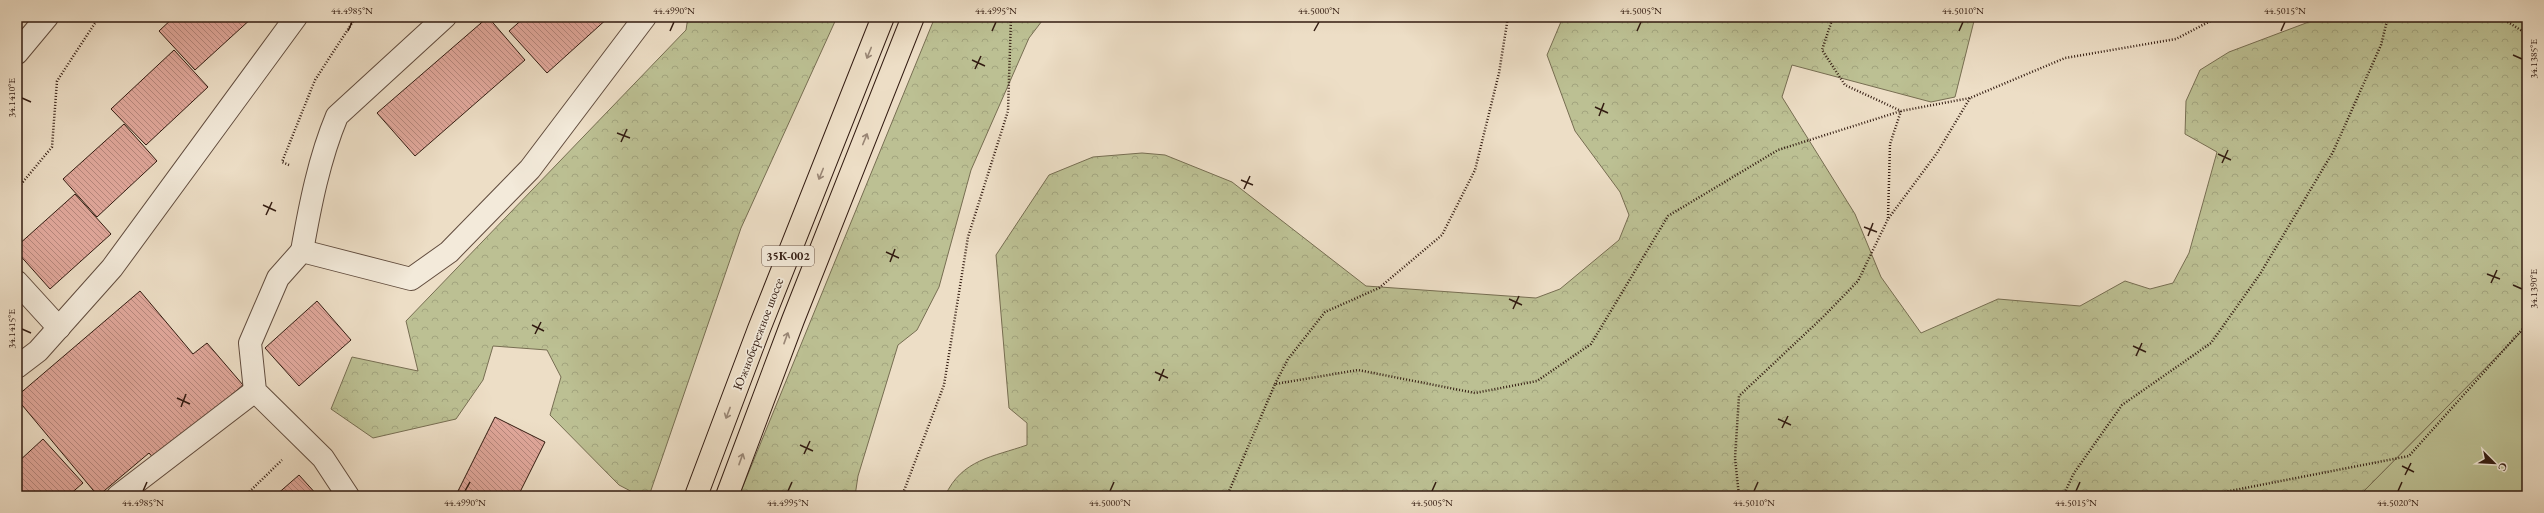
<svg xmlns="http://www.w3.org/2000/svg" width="2544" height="513" font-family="'EB Garamond',serif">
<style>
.green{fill:#bcc093;stroke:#776e52}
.forest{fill:url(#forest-crowns);stroke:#776e52}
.building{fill:url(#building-back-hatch);stroke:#321b11}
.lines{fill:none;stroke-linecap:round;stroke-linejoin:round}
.minor-casing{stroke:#614c3e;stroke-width:24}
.highway-casing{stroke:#321b11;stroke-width:24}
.path{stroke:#321b11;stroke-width:2.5;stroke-dasharray:1 2;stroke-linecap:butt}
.minor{stroke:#f3eada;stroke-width:22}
.highway{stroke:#eddec6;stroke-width:22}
.oneway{stroke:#998675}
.ticks{fill:none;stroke:#321b11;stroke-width:1.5}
.labels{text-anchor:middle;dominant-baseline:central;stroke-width:3.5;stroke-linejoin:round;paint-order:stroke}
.shield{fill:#f3eada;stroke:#6c594d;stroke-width:1}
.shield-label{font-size:12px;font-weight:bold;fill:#321b11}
.street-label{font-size:13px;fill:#321b11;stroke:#f3eada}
.neatline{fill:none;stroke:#321b11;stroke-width:1.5}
.ticks-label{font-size:10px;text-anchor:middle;fill:#321b11}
</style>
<defs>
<pattern id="forest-crowns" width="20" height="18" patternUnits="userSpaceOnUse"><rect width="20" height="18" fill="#bcc093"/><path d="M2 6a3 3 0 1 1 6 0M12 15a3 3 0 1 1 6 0" fill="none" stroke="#a2a47e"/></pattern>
<pattern id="building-back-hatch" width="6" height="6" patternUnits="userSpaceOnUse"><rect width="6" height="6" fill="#e1a89c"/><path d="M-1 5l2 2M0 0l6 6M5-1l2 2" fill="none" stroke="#b7887e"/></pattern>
</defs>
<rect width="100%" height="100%" fill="#eddec6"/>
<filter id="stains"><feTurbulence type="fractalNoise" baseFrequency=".005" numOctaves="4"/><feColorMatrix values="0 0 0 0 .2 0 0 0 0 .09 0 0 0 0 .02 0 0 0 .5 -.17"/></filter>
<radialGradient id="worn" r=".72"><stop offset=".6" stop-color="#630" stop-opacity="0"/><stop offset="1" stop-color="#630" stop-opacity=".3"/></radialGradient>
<polygon class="green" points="2527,326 2527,496 2359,496"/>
<g class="forest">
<polygon points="688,17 837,17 741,228 649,496 640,496 619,485 550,415 561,377 547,350 493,346 483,380 456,419 373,438 331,409 352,357 418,371 406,321 686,30"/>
<polygon points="935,17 1045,17 1029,38 971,170 939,287 917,330 898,345 858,476 855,496 739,496"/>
<path d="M1563,17H1975L1955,97L1931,102L1792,65L1782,97L1855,214L1881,277L1921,333L1998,299L2080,306L2125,281L2150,289L2173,283L2189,253L2217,152L2185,134L2186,101L2200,70L2229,52L2322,17H2527V326L2359,496H945C962,459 993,457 1027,445V423L1009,408L996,255L1049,175L1093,157L1142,153L1165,155L1232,182L1366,286L1536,298L1560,289L1619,240L1629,215L1620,192L1575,131L1547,55Z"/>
</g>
<g class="building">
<polygon points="174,17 253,17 195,70 159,31"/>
<polygon points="488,17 525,60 415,156 377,113"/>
<polygon points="525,17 609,17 547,73 509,31"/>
<polygon points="174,50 208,87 146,145 111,109"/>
<polygon points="124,124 157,161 97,217 63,179"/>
<polygon points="75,194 111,234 50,289 17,252 17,246"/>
<polygon points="140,291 193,354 207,343 243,385 155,460 149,453 98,496 17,399 17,396"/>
<polygon points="317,301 351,340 299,386 265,348"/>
<polygon points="495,417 545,442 518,496 463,496 457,493"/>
<polygon points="43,439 83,483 68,496 17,496 17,463"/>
<polygon points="299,475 318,496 275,496"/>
</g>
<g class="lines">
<defs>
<g id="minor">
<polyline points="17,53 47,17"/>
<path d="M302,251C310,206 319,159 337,116L445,17"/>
<polyline points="17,282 59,328"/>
<polyline points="17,367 38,351 112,268 296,17"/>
<polyline points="118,496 255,391"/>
<polyline points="348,496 323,458 255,391 250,343 278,278 302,251 411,279 449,252 530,169 645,17"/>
</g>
<g id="highway">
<polyline points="696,496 759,329 883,17"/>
<polyline points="727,496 793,320 913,17"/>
</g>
</defs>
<use href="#minor" class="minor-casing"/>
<use href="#highway" class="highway-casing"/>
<g class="path">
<polyline points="1833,17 1822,50 1845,85 1901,111 1970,98 2065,58 2176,39 2218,17"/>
<polyline points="2500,17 2527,34"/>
<polyline points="289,165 282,162 315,80 356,17"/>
<polyline points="17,189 52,147 57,81 99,17"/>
<polyline points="1888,218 1890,144 1901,111"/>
<polyline points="1275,384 1288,359 1325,312 1379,288 1442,235 1475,170 1499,73 1508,17"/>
<polyline points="245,496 282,460"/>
<polyline points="902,496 944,385 968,237 1008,111 1011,17"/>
<polyline points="1227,496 1275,384 1358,370 1475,393 1537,381 1591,344 1668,216 1778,150 1901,111"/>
<polyline points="1739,496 1735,458 1739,396 1823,317 1858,281 1888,219 1937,153 1970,98"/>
<polyline points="2063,496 2074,473 2122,405 2211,343 2260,274 2333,152 2381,45 2388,17"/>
<polyline points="2204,496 2409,456 2527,324"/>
</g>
<use href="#minor" class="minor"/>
<use href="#highway" class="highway"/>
</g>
<defs><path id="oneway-shaft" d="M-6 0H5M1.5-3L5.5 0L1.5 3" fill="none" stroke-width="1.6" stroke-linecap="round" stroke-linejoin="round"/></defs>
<g class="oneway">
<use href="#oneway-shaft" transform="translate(869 53) rotate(112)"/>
<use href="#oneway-shaft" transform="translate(865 139) rotate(-68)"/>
<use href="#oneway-shaft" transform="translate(821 174) rotate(112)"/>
<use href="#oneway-shaft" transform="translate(786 338) rotate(-70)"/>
<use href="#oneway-shaft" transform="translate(728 413) rotate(111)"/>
<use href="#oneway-shaft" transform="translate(741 459) rotate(-70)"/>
</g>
<path class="ticks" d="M348,31L352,22M670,31L674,22M992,31L996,22M1314,31L1319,22M1637,31L1641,22M1959,31L1963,22M2281,31L2285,22M2513,55L2522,59M972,60L985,66M975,69L981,56M22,98L31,102M1595,107L1608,113M1599,116L1604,103M617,133L630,138M621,142L627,129M2218,154L2231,160M2222,163L2228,150M1241,180L1253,185M1244,189L1250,176M263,205L276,211M266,215L272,202M1864,227L1877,232M1868,236L1873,223M886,252L899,258M890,262L895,249M2487,274L2500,279M2491,283L2497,270M2513,285L2522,289M1509,299L1522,305M1513,309L1519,296M532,325L544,331M22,329L31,333M535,334L541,322M2133,346L2146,352M2136,356L2142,343M1155,372L1168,378M1159,381L1164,369M177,398L190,404M181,407L186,394M1778,419L1791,425M1782,428L1788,416M800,445L813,451M804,454L810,441M2402,466L2414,472M2405,475L2411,463M143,491L147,482M465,491L470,482M788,491L792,482M1110,491L1114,482M1432,491L1436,482M1754,491L1758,482M2076,491L2080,482M2398,491L2402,482"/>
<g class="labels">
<rect class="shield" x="762" y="246" width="52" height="20" rx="3"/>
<g class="shield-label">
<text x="788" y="256">35К-002</text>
</g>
<g class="street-label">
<text transform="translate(758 334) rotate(-69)">Южнобережное шоссе</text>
</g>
</g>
<rect width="2544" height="513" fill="none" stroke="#eddec6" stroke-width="44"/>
<g transform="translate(2494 463) rotate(114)" stroke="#f3eada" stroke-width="3" paint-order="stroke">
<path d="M0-3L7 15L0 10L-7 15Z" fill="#321b11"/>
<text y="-6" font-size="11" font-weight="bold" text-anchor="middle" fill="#321b11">С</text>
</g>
<rect x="22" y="22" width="2500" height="469" class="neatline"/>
<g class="ticks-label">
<text x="352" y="14">44.4985°N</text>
<text x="674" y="14">44.4990°N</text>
<text x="996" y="14">44.4995°N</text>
<text x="1319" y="14">44.5000°N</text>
<text x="1641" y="14">44.5005°N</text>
<text x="1963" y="14">44.5010°N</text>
<text x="2285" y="14">44.5015°N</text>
<text transform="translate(2533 59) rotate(-90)" y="4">34.1385°E</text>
<text transform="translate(11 98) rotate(-90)" y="4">34.1410°E</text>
<text transform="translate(2533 289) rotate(-90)" y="4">34.1390°E</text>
<text transform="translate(11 329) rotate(-90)" y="4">34.1415°E</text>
<text x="143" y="506">44.4985°N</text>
<text x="465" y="506">44.4990°N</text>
<text x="788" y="506">44.4995°N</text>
<text x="1110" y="506">44.5000°N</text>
<text x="1432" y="506">44.5005°N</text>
<text x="1754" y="506">44.5010°N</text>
<text x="2076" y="506">44.5015°N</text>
<text x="2398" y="506">44.5020°N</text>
</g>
<rect width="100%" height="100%" filter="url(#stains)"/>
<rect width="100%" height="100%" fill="url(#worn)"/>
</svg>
